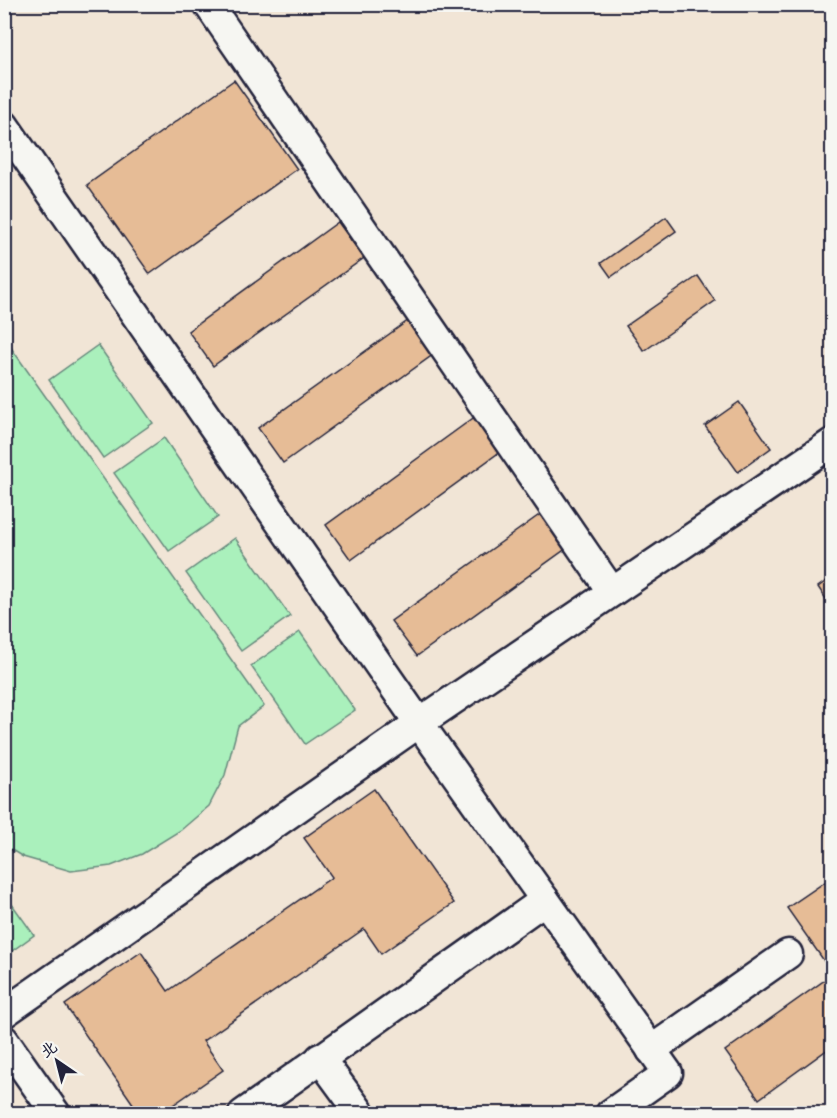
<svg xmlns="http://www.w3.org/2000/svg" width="837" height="1118" font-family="Mali,'LXGW WenKai TC',sans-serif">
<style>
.green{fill:#aaf0bc;stroke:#66897c;stroke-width:1.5}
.building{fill:#e6bc96;stroke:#22223b;stroke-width:1.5}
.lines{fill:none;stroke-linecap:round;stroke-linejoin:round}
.minor-casing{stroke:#22223b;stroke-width:33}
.minor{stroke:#f6f6f2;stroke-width:28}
</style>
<rect width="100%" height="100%" fill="#f1e5d6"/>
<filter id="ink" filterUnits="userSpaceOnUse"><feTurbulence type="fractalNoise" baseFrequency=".0167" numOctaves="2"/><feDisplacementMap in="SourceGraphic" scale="12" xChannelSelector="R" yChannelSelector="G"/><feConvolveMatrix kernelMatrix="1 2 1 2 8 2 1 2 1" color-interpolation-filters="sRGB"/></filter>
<g filter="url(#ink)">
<g class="green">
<polygon points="7,342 264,706 238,726 225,775 209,806 181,830 142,854 111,866 71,871 23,857 5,846 4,343"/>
<polygon points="98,345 153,423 103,458 49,380"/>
<polygon points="164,438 218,517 169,551 114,473"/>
<polygon points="235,538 290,616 241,651 186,573"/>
<polygon points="300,632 355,710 305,744 251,666"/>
<polygon points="4,893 34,935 5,956 4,956"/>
</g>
<g class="building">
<polygon points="234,80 297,169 150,274 87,185"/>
<polygon points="666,217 676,231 611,277 601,263"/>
<polygon points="338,222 364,258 213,366 188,331"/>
<polygon points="698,276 715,301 644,351 626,326"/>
<polygon points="409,320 434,354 283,463 258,428"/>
<polygon points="739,402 771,448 738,472 705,426"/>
<polygon points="476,416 501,451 351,560 326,525"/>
<polygon points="542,513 567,548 417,656 391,621"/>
<polygon points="832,577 832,608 818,587"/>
<polygon points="374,789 454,903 381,954 364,929 203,1041 223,1070 160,1114 140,1114 65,1005 141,952 168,991 332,877 304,838"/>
<polygon points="831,878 832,966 829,968 787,908"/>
<polygon points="832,975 832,1046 759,1099 725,1051"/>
</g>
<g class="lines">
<defs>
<g id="minor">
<polyline points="208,4 612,592"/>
<polyline points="4,125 419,723 668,1073 610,1114"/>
<polyline points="4,1013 419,723 832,443"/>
<polyline points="4,1040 56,1114"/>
<polyline points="651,1050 788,954"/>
<polyline points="320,1058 361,1114"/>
<polyline points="243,1114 545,900"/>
</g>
</defs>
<use href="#minor" class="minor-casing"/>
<use href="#minor" class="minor"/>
</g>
</g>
<rect width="837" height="1118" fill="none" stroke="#f6f6f2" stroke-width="24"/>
<rect x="12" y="12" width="813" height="1094" fill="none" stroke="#22223b" stroke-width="2" filter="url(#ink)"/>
<g transform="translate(57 1061) rotate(325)" stroke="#f6f6f2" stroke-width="4.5" paint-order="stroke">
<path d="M0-4.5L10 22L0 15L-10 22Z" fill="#22223b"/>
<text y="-9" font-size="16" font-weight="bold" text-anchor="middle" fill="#22223b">北</text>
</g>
</svg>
